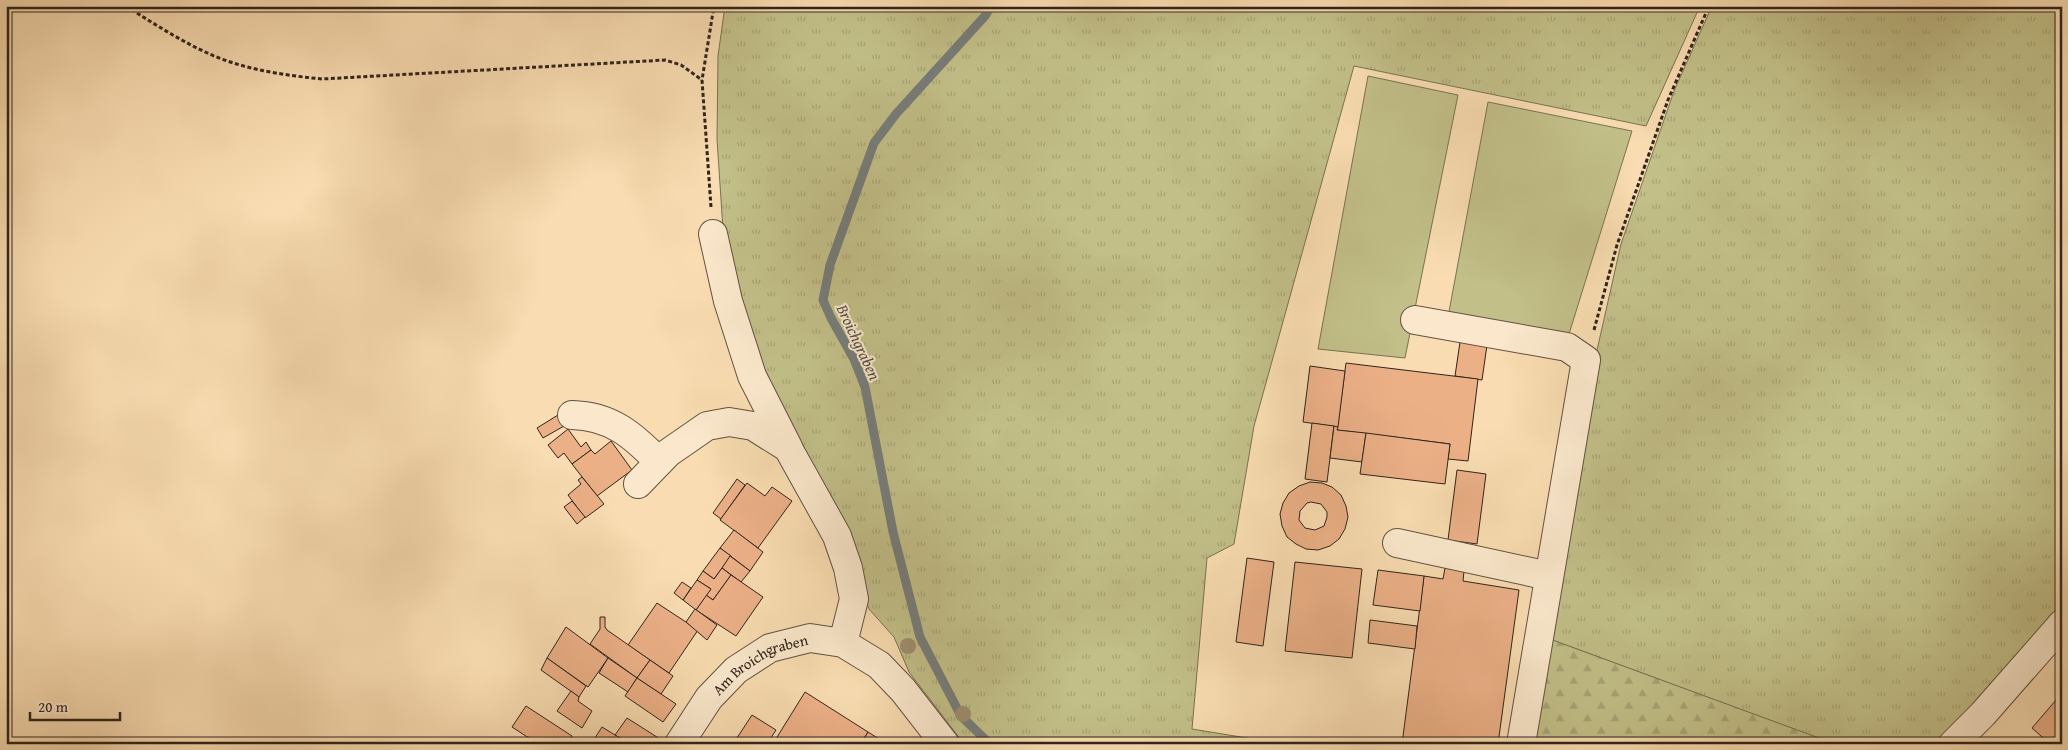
<svg xmlns="http://www.w3.org/2000/svg" width="2068" height="750" font-family="'Gentium Book Plus',serif">
<style>
.grass{fill:url(#grass-tufts);stroke:#797252}
.forest{fill:url(#forest-firs);stroke:#797252}
.pitch{fill:#c2bf88;stroke:#797252}
.lines{fill:none;stroke-linecap:round;stroke-linejoin:round}
.stream{stroke:#767d7a;stroke-width:9}
.building{fill:#ecb087;stroke:#30241c;fill-rule:evenodd}
.minor-casing{stroke:#625241;stroke-width:30}
.path{stroke:#30241c;stroke-width:3;stroke-dasharray:4 2.5;stroke-linecap:butt}
.minor{stroke:#fbe8cc;stroke-width:28}
.tree{fill:#9e8c6e}
.labels{text-anchor:middle;dominant-baseline:central;stroke-width:4;stroke-linejoin:round;paint-order:stroke}
.street-label{font-size:15px;fill:#30241c;stroke:#fbe8cc}
.water-label{font-size:16px;font-style:italic;fill:#53504b;stroke:#fbe8cc}
</style>
<defs>
<pattern id="grass-tufts" width="24" height="20" patternUnits="userSpaceOnUse" patternTransform="scale(1.25)"><rect width="24" height="20" fill="#c2bf88"/><path d="M3 7l-1-3M5 7V3M7 7l1-3M15 17l-1-3M17 17v-4M19 17l1-3" fill="none" stroke="#a7a475"/></pattern>
<pattern id="forest-firs" width="22" height="20" patternUnits="userSpaceOnUse" patternTransform="scale(1.25)"><rect width="22" height="20" fill="#c2bf88"/><path d="M5 1l3.5 6h-7zM16 11l3.5 6h-7z" fill="#a7a475"/></pattern>
</defs>
<rect width="100%" height="100%" fill="#f9dcb1"/>
<filter id="stains"><feTurbulence type="fractalNoise" baseFrequency=".004" numOctaves="4"/><feColorMatrix values="0 0 0 0 .2 0 0 0 0 .09 0 0 0 0 .02 0 0 0 .5 -.17"/></filter>
<radialGradient id="worn" r=".72"><stop offset=".6" stop-color="#630" stop-opacity="0"/><stop offset="1" stop-color="#630" stop-opacity=".3"/></radialGradient>
<g class="grass">
<polygon points="725,6 1700,6 1646,126 1354,66 1254,426 1234,544 1207,558 1192,729 1284,744 964,744 909,672 894,637 869,609 850,555 766,373 743,303 723,230 717,139 718,56"/>
<polygon points="1712,6 2062,6 2062,615 1943,744 1834,744 1547,638 1588,390 1621,244 1674,91"/>
</g>
<polygon class="forest" points="1547,638 1819,738 1834,744 1528,744"/>
<g class="pitch">
<polygon points="1368,76 1458,95 1405,358 1318,349"/>
<polygon points="1488,102 1632,131 1569,334 1448,317"/>
</g>
<g class="lines">
<polyline class="stream" points="990,744 961,716 920,637 893,532 865,387 854,359 831,318 823,300 830,265 874,143 896,114 985,16 991,6"/>
</g>
<g class="building">
<polygon points="1460,342 1487,345 1482,380 1455,376"/>
<polygon points="1346,363 1478,379 1468,461 1448,459 1450,444 1337,430"/>
<polygon points="1310,366 1345,371 1338,427 1303,422"/>
<polygon points="558,415 564,426 543,438 537,428"/>
<polygon points="1312,423 1334,426 1327,482 1305,479"/>
<polygon points="1334,426 1338,427 1337,430 1366,433 1362,462 1330,458"/>
<polygon points="568,429 581,447 586,442 591,450 572,464 564,453 558,458 548,445"/>
<polygon points="1366,433 1450,444 1445,484 1360,474"/>
<polygon points="611,441 632,470 597,496 572,464 591,450 595,454"/>
<polygon points="1457,470 1486,474 1477,544 1448,540"/>
<polygon points="582,477 604,504 585,518 568,495 581,484 578,480"/>
<polygon points="737,479 745,485 721,519 713,513"/>
<path d="M1310,482L1322,483L1332,487L1341,495L1346,506L1348,517L1345,529L1339,539L1330,546L1318,550L1306,549L1296,544L1287,537L1282,526L1280,514L1283,503L1289,493L1299,486ZM1311,502L1321,504L1327,512V517L1324,526L1315,530L1305,528L1299,520L1300,511L1307,503Z"/>
<polygon points="747,483 765,496 772,487 792,501 758,548 720,520"/>
<polygon points="572,501 585,517 577,524 564,507"/>
<polygon points="734,530 763,552 750,571 720,548"/>
<polygon points="720,548 731,556 714,579 703,571"/>
<polygon points="730,556 750,571 741,582 722,568"/>
<polygon points="1247,558 1274,562 1263,646 1236,642"/>
<polygon points="1295,562 1362,569 1352,658 1285,651"/>
<polygon points="722,568 731,575 713,600 706,595 711,589 697,580 703,571 714,579"/>
<polygon points="1445,568 1464,571 1463,581 1519,590 1498,744 1402,744 1424,576 1443,579"/>
<polygon points="1378,570 1424,576 1420,611 1373,605"/>
<polygon points="731,575 763,597 736,636 696,610 706,595 713,600"/>
<polygon points="697,580 711,589 696,610 683,600"/>
<polygon points="682,582 691,588 683,600 674,593"/>
<polygon points="657,603 698,630 669,673 628,645"/>
<polygon points="695,609 717,625 707,640 686,622"/>
<polygon points="600,617 605,617 605,627 607,630 650,660 637,678 590,644 600,629"/>
<polygon points="1370,620 1417,626 1415,649 1368,643"/>
<polygon points="566,627 608,658 588,687 547,658"/>
<polygon points="547,658 586,686 579,697 541,670"/>
<polygon points="608,658 637,678 628,692 599,673"/>
<polygon points="650,660 673,676 661,694 637,678"/>
<polygon points="637,678 676,704 663,722 625,696"/>
<polygon points="571,691 579,697 578,701 592,711 582,728 557,711"/>
<polygon points="805,692 868,732 861,744 777,744 774,742"/>
<polygon points="2062,693 2062,744 2050,744 2032,728"/>
<polygon points="526,706 572,736 571,744 538,744 512,727"/>
<polygon points="752,715 776,730 767,744 733,744"/>
<polygon points="627,718 660,739 657,744 630,744 615,735"/>
<polygon points="602,727 615,735 630,744 591,744"/>
<polygon points="868,732 887,744 861,744"/>
</g>
<g class="lines">
<defs>
<g id="minor">
<polyline points="713,234 728,301 752,376 788,447"/>
<polyline points="1415,320 1567,347 1586,360 1521,744"/>
<path d="M572,415C611,416 633,435 659,462"/>
<polyline points="638,484 668,453 707,426 729,422 753,426 788,448 837,536 848,568 854,599 843,643"/>
<polyline points="1397,543 1549,576"/>
<path id="s1" d="M679,744L709,698L736,670L770,648L810,638L843,643L879,665L903,690L945,744"/>
<polyline points="1953,744 1983,714 2062,624"/>
</g>
</defs>
<use href="#minor" class="minor-casing"/>
<g class="path">
<path d="M126,6C151,22 176,38 203,51C240,69 282,75 322,79L665,60L681,65L702,80"/>
<polyline points="711,207 702,80 714,6"/>
<polyline points="1594,330 1617,245 1668,100 1709,6"/>
</g>
<use href="#minor" class="minor"/>
</g>
<g class="tree">
<circle cx="908" cy="646" r="8"/>
<circle cx="963" cy="714" r="8"/>
</g>
<g class="labels">
<g class="street-label">
<text stroke="none"><textPath href="#s1" startOffset="118">Am Broichgraben</textPath></text>
</g>
<g class="water-label">
<text transform="translate(859 342) rotate(65)">Broichgraben</text>
</g>
</g>
<rect width="2068" height="750" fill="none" stroke="#f9dcb1" stroke-width="25"/>
<rect x="8" y="8" width="2053" height="735" fill="none" stroke="#30241c" stroke-width="2.5"/>
<rect x="12" y="12" width="2043" height="725" fill="none" stroke="#30241c"/>
<path d="M30 712v8h90v-8" fill="none" stroke="#30241c" stroke-width="2.5"/>
<text x="38" y="712" font-size="15" fill="#30241c" stroke="#fbe8cc" stroke-width="4" paint-order="stroke">20 m</text>
<rect width="100%" height="100%" filter="url(#stains)"/>
<rect width="100%" height="100%" fill="url(#worn)"/>
</svg>
